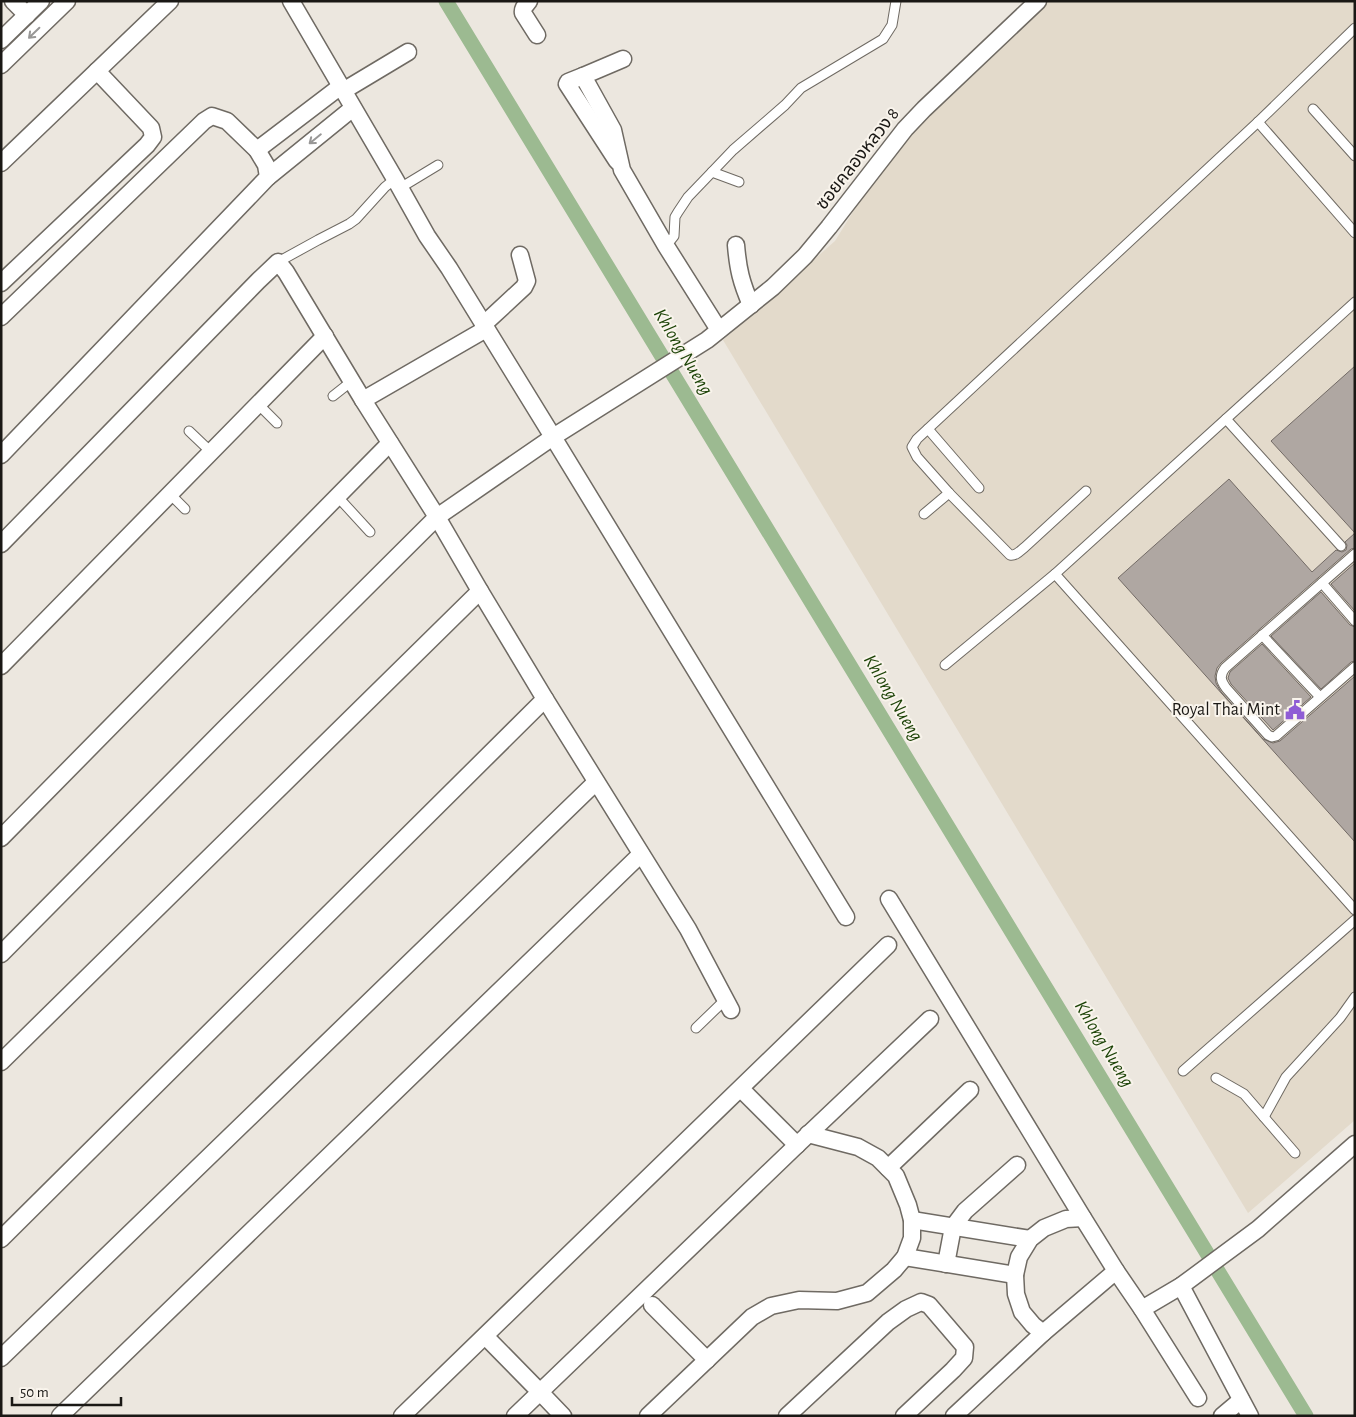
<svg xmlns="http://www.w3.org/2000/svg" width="1356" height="1417" font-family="'Alegreya Sans','Noto Sans Thai',sans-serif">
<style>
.built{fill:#e3dacb}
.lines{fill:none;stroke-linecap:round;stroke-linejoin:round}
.canal{stroke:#9cba91;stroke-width:15}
.building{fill:#afa7a2;stroke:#736b66}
.service-casing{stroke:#6f6a63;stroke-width:11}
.minor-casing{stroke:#6f6a63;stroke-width:19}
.service{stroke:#fff;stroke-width:9}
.minor{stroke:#fff;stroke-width:16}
.oneway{stroke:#989796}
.labels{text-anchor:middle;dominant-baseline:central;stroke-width:4;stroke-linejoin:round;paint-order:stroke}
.street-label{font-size:18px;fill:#1a1815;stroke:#f9f4ec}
.poi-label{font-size:18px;fill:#1a1815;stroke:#f9f4ec;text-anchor:end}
.water-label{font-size:19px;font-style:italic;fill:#1c4307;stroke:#f9f4ec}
</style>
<rect width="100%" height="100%" fill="#ece7df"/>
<polygon class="built" points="1044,1 1355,1 1355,1120 1248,1213 723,340 835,241 893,147"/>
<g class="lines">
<polyline class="canal" points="446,1 1306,1416"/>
</g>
<g class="building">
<polygon points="1355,366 1355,533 1271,441"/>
<polygon points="1229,479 1312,572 1336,550 1342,552 1346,550 1347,545 1345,542 1355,533 1355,548 1351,549 1221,663 1217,668 1215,676 1216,683 1221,692 1263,739 1273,743 1280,741 1355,676 1355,842 1118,578"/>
<polygon points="1355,563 1355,611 1331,584"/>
<polygon points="1321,592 1350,625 1355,627 1355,661 1351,662 1321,689 1271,636"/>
<polygon points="1262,644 1311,697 1273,730 1231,684 1228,678 1230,672"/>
</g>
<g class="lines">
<defs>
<g id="service">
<polyline points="1313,109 1355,156"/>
<polyline points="1258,122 1355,233"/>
<polyline points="712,172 733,150 785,105 801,88 883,39 892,25 896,1"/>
<polyline points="400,188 438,165"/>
<polyline points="666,246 674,236 675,217 678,212 688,197 712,172 739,182"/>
<polyline points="278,262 318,240 349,224 356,219 385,187 395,179"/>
<polyline points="333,396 352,381"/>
<polyline points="258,404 277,423"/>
<polyline points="1226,419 1341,546"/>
<polyline points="928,429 979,488"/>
<polyline points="189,431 211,452"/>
<path d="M1086,491L1025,547C1020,551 1016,556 1010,555L949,493L917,457L912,447L917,439L1258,122L1355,28"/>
<polyline points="170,494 185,509"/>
<polyline points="337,496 370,532"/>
<polyline points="924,514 949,493"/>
<path d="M1355,554L1225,668C1219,676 1221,681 1226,688L1268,735L1272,737L1276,736L1355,667"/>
<polyline points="1055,574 1355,910"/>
<polyline points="1322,583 1355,621"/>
<polyline points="1262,635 1320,697"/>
<polyline points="945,665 1055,574 1355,302"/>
<polyline points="696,1028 726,999"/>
<polyline points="1183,1071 1355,920"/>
<polyline points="1216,1078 1244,1094 1295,1153"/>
<polyline points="1264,1117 1286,1077 1340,1018 1355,997"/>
</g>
<g id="minor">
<polyline points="13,1 27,15"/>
<polyline points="291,1 395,179 427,236 449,268 553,437 846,917"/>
<path d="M529,1C526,5 522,8 523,13L537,35"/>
<polyline points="1,40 41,1"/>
<polyline points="623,59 583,76 613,130 622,170 666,246 719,330"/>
<polyline points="1,65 67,1"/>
<polyline points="583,76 568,82 567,84 617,161"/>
<polyline points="343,91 408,52"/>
<polyline points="257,150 341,86"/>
<polyline points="1,163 170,1"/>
<polyline points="268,177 353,108"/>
<path d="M736,245C738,269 741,282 751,305"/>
<polyline points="1,283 147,145 153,137 151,128 97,71"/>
<polyline points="1,317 204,121 212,116 227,121 257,150 266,165 268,177 1,455"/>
<polyline points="483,325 524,287 527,281 520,255"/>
<polyline points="363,400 486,329"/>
<polyline points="1,544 258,281 278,262 286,272 363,400 437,517 480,591 545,699 688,929 731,1010"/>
<polyline points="1,666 325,336"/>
<polyline points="1,838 390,443"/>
<polyline points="889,899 1083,1218 1116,1271 1142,1309 1198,1398"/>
<polyline points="1,954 225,728 437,517 553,437 707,340 773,287 805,256 829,227 905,129 924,109 1038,1"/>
<polyline points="1,1062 480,591"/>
<polyline points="741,1089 797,1145"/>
<polyline points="888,1168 970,1090"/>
<polyline points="912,1220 1030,1239"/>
<polyline points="1,1239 545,699"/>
<polyline points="905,1257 1015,1275"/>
<polyline points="946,1264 953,1227 965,1211 1017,1165"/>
<polyline points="1181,1286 1250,1416"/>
<polyline points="652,1305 707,1360"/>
<polyline points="1142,1309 1181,1286 1258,1229 1355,1144"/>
<polyline points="1043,1333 1033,1325 1022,1312 1016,1294 1015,1275 1019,1257 1030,1239 1044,1228 1066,1219 1083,1218"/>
<polyline points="485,1336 540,1392 515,1416"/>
<polyline points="1,1358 596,782"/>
<polyline points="60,1416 641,854"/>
<polyline points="402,1416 888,945"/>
<polyline points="563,1416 540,1392 797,1145 930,1019"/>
<polyline points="648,1416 752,1317 771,1306 799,1300 837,1301 867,1293 894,1270 905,1257 912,1238 912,1220 908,1205 896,1176 878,1158 858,1147 808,1134"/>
<polyline points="787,1416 888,1322 906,1309 921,1302 929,1305 965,1347 964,1358 953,1370 904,1416"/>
<polyline points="954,1416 1043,1333 1116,1271"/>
<polyline points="1222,1416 1241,1400"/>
</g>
</defs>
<use href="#service" class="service-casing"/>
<use href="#minor" class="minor-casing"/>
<use href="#service" class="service"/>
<use href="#minor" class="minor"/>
</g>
<defs><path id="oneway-shaft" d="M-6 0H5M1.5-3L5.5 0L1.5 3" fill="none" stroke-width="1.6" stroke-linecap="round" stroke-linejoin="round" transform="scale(1.25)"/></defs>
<g class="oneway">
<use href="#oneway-shaft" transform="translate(34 33) rotate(136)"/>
<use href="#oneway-shaft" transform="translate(315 139) rotate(141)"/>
</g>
<defs>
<symbol id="civic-bare" viewBox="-9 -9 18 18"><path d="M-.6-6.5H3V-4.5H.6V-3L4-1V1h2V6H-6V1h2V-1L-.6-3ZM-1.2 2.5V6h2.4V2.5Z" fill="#8f5cd5" stroke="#f9f4ec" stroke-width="2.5" paint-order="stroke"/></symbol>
</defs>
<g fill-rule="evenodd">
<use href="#civic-bare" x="1281" y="696" width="28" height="28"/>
</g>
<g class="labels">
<g class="street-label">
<text transform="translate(858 159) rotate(-52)">ซอยคลองหลวง 8</text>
</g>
<g class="poi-label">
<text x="1280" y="710">Royal Thai Mint</text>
</g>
<g class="water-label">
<text transform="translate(683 352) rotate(59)">Khlong Nueng</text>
<text transform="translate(893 698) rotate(59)">Khlong Nueng</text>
<text transform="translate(1104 1044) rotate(59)">Khlong Nueng</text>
</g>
</g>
<rect width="1356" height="1417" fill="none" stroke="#1a1815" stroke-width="5"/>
<path d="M12 1397v8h109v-8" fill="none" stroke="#1a1815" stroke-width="2.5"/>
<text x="20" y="1397" font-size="15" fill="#1a1815" stroke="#f9f4ec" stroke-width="4" paint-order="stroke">50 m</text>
</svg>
